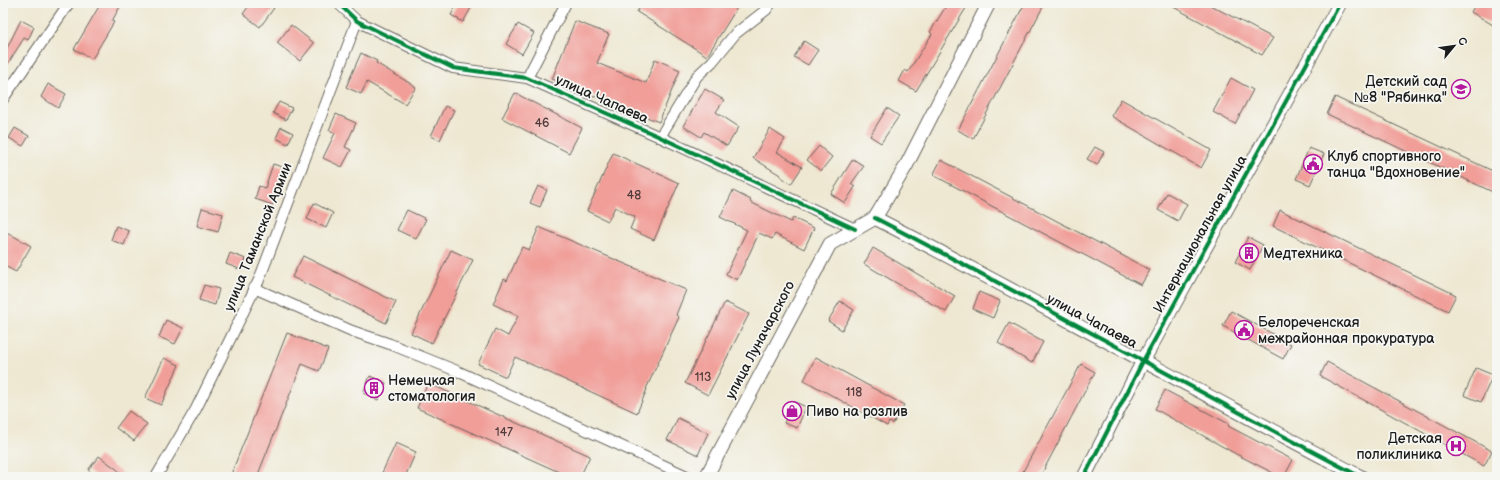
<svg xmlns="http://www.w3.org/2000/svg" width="1500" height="480" font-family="'Balsamiq Sans',sans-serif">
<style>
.building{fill:#f19d98}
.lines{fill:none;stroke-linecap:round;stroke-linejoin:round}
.minor-casing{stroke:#66635c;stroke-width:12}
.tertiary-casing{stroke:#66635c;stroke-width:15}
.minor{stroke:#fff;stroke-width:10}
.tertiary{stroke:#fff;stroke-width:13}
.cycleway-casing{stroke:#f6f6f2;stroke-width:6}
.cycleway{stroke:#00873e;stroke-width:4}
.labels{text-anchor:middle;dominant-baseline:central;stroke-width:3.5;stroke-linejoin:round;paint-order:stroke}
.number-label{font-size:12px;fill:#513c3b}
.poi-label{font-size:14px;fill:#1c1c1c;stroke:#f6f6f2;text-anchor:start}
.street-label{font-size:14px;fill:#1c1c1c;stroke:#f6f6f2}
</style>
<rect width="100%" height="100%" fill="#f6f6f2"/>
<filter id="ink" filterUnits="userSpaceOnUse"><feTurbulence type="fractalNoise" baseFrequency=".025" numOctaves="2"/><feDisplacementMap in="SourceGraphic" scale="8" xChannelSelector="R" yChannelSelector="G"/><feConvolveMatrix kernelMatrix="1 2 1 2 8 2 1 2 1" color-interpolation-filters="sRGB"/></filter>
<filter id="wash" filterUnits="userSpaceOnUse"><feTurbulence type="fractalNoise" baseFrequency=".012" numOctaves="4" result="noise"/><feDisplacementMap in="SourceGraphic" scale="16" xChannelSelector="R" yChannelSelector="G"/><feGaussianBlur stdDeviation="0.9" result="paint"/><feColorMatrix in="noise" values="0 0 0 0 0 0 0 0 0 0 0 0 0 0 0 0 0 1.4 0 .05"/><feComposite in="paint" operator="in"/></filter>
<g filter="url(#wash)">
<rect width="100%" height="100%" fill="#eee8d2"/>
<g id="blocks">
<g class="building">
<polygon points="101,3 122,3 112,21 114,22 92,59 74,49"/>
<polygon points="251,3 266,3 274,8 260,27 243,14"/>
<polygon points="458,3 474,3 463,22 451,15"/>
<polygon points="642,3 740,3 707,56 637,12"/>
<polygon points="948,3 959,3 966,8 916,91 899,81 905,70 908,72 932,34 930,32"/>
<polygon points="1025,3 1045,3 973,139 958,130"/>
<polygon points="1166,3 1206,3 1273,38 1262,55"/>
<polygon points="1476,3 1497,3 1497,18 1493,25 1471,12"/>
<polygon points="21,20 34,27 28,40 24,38 7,65 3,62 3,56"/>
<polygon points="575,21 609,34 597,63 646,83 655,59 680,70 659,122 552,79"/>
<polygon points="518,24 534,33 522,54 506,44"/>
<polygon points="291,25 314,43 300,61 277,43"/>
<polygon points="804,41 818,50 808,65 794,57"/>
<polygon points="361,53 377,61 376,63 416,87 405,104 367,82 361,94 346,87"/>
<polygon points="1231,78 1253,90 1235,124 1213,112"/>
<polygon points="48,84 66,94 58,108 41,97"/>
<polygon points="705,89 724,100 716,112 739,127 727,146 704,132 701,137 683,126"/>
<polygon points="515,93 582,128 569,153 502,118"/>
<polygon points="1335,97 1497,173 1497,194 1327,114"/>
<polygon points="1121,99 1211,150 1201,168 1111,116"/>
<polygon points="279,102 292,108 286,120 273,113"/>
<polygon points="445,106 454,110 440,140 431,136"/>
<polygon points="887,108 899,116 881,143 870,136"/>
<polygon points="336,114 356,123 345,147 351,150 342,167 323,158 335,133 329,130"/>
<polygon points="281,127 293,133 288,144 276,138"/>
<polygon points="15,128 29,136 23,146 9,138"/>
<polygon points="770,129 785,139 777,152 802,167 791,184 780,176 780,175 753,158"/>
<polygon points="819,146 832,157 821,171 807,160"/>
<polygon points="1095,147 1104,152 1097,165 1087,159"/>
<polygon points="1309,148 1324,154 1310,185 1296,179"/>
<polygon points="613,153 679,183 654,240 630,229 635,217 615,207 608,221 587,211"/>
<polygon points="853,159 864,166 851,184 855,187 845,203 831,194"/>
<polygon points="941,160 1150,270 1141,285 933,175"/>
<polygon points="273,164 285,168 273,205 255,199 259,186 265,188"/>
<polygon points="538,186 547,190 540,207 530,203"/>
<polygon points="733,191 751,200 750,202 791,222 793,218 814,228 804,249 775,234 772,239 759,233 737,280 726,274 747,230 720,217"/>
<polygon points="1167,193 1187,204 1178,221 1158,210"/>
<polygon points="314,203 333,213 326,228 307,219"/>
<polygon points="202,208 223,214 218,232 197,226"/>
<polygon points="407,210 426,219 416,239 397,230"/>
<polygon points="1280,210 1456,295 1448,311 1273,226"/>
<polygon points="116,226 129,231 124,245 111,240"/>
<polygon points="539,227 686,290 676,315 679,317 646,389 647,389 637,413 515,357 506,377 478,364 495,329 508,336 518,316 493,304 504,279 507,281 522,247 529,250"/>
<polygon points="3,230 31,246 16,272 3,265"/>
<polygon points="1248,237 1263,245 1250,270 1235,262"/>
<polygon points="873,248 955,296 946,312 864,264"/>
<polygon points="451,250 473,260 432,343 411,333"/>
<polygon points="230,253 246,259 242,270 226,264"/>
<polygon points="303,256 396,302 386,323 292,277"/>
<polygon points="204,285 219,289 215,305 199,300"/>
<polygon points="979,292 1000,301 993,318 973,309"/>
<polygon points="840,301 854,310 842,330 828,321"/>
<polygon points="725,302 749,314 708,395 685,383"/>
<polygon points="1231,311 1291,344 1283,359 1223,326"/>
<polygon points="166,320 183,328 175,344 159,337"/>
<polygon points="1009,323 1043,342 1032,363 998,343"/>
<polygon points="287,333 328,349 319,371 302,364 257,477 230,477"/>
<polygon points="816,357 904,405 893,424 889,422 887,426 804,380"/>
<polygon points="164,358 179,365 161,405 145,398"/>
<polygon points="1327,362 1492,451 1484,466 1320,376"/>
<polygon points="1081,364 1095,372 1040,477 1020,477"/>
<polygon points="1476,368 1493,375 1481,402 1464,395"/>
<polygon points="370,376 386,383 378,400 363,393"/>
<polygon points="428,383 590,456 580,477 570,477 417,408"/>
<polygon points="1165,390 1229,424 1228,426 1293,460 1284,477 1281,477 1236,454 1155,409"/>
<polygon points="793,401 806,407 797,428 784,423"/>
<polygon points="129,411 147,424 134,441 116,428"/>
<polygon points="678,418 708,433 698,455 667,440"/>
<polygon points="396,443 416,452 405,477 380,477"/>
<polygon points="99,456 127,477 97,477 88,470"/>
</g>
</g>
</g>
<g filter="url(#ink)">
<use href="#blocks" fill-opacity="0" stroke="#66635c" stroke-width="1"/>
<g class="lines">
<defs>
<g id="minor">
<polyline points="338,3 357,21 453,68 527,78 660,137 855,229"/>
<polyline points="527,78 566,3"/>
<polyline points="3,99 69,3"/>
<polyline points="660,137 697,76 712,62 735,34 766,10 771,3"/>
<polyline points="254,288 352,331 390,344 457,371 689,477"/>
<polyline points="156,477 196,409 259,280 357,21"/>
</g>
<g id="tertiary">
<path d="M875,218C1038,302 1198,392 1361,477"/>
<polyline points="875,218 906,166 989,3"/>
<polyline points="706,477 830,244 875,218"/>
<polyline points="1084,477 1143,361 1340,3"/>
</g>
</defs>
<use href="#minor" class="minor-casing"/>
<use href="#tertiary" class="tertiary-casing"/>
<use href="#minor" class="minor"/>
<use href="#tertiary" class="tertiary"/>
<defs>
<g id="cycleway">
<polyline points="338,3 357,21 453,68 527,78 660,137 855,229"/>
<path d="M875,218C1038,302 1198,392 1361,477"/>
<polyline points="1084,477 1143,361 1340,3"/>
</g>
</defs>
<use href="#cycleway" class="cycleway-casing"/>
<use href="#cycleway" class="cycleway"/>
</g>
</g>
<defs>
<symbol id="school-ring" viewBox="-11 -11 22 22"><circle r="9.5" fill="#f6f6f2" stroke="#b5179e" stroke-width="1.5"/><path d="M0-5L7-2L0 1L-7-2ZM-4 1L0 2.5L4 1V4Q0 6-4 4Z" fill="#b5179e"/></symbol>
<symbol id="civic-ring" viewBox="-11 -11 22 22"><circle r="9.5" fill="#f6f6f2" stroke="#b5179e" stroke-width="1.5"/><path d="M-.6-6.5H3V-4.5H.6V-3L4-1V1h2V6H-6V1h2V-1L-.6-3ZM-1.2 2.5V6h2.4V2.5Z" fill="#b5179e"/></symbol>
<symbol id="building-ring" viewBox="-11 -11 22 22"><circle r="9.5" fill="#f6f6f2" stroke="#b5179e" stroke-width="1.5"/><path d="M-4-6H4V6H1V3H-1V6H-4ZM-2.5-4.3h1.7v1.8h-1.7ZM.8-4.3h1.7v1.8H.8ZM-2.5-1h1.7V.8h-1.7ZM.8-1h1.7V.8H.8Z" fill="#b5179e"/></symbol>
<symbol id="shop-ring" viewBox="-11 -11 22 22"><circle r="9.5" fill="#f6f6f2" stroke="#b5179e" stroke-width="1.5"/><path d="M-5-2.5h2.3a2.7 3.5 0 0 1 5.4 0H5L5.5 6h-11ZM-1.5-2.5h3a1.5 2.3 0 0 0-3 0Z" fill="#b5179e"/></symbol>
<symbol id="hospital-ring" viewBox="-11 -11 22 22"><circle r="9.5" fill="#f6f6f2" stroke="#b5179e" stroke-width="1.5"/><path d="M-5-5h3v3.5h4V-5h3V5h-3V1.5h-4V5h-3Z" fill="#b5179e"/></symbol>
</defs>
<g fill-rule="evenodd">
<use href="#school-ring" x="1450" y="78" width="22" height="22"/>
<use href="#civic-ring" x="1302" y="153" width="22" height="22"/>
<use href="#building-ring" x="1238" y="242" width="22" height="22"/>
<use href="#civic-ring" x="1233" y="319" width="22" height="22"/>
<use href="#building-ring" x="363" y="377" width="22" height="22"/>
<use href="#shop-ring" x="781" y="400" width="22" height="22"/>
<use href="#hospital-ring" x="1445" y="435" width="22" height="22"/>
</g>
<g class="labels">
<g class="number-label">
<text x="542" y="123">46</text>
<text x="634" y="195">48</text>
<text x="703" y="377">113</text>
<text x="854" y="392">118</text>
<text x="504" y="432">147</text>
</g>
<g class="poi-label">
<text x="1447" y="81" text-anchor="end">Детский сад<tspan x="1447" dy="16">№8 "Рябинка"</tspan></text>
<text x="1327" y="156">Клуб спортивного<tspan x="1327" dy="16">танца "Вдохновение"</tspan></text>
<text x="1263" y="253">Медтехника</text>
<text x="1258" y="322">Белореченская<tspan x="1258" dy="16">межрайонная прокуратура</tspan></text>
<text x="388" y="380">Немецкая<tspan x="388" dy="16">стоматология</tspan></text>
<text x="806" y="411">Пиво на розлив</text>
<text x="1442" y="438" text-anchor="end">Детская<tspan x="1442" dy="16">поликлиника</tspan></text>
</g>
<g class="street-label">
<text transform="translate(602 99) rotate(24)">улица Чапаева</text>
<text transform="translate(1200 234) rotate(-61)">Интернациональная улица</text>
<text transform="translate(258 237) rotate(-68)">улица Таманской Армии</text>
<text transform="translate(1092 321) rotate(28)">улица Чапаева</text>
<text transform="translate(760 340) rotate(-62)">улица Луначарского</text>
</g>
</g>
<rect width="1500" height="480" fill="none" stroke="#f6f6f2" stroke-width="16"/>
<g transform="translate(1454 46) rotate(61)" stroke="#f6f6f2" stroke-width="3" paint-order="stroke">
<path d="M0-3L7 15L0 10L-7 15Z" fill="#1c1c1c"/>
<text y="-6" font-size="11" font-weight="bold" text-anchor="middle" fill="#1c1c1c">С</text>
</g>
</svg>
